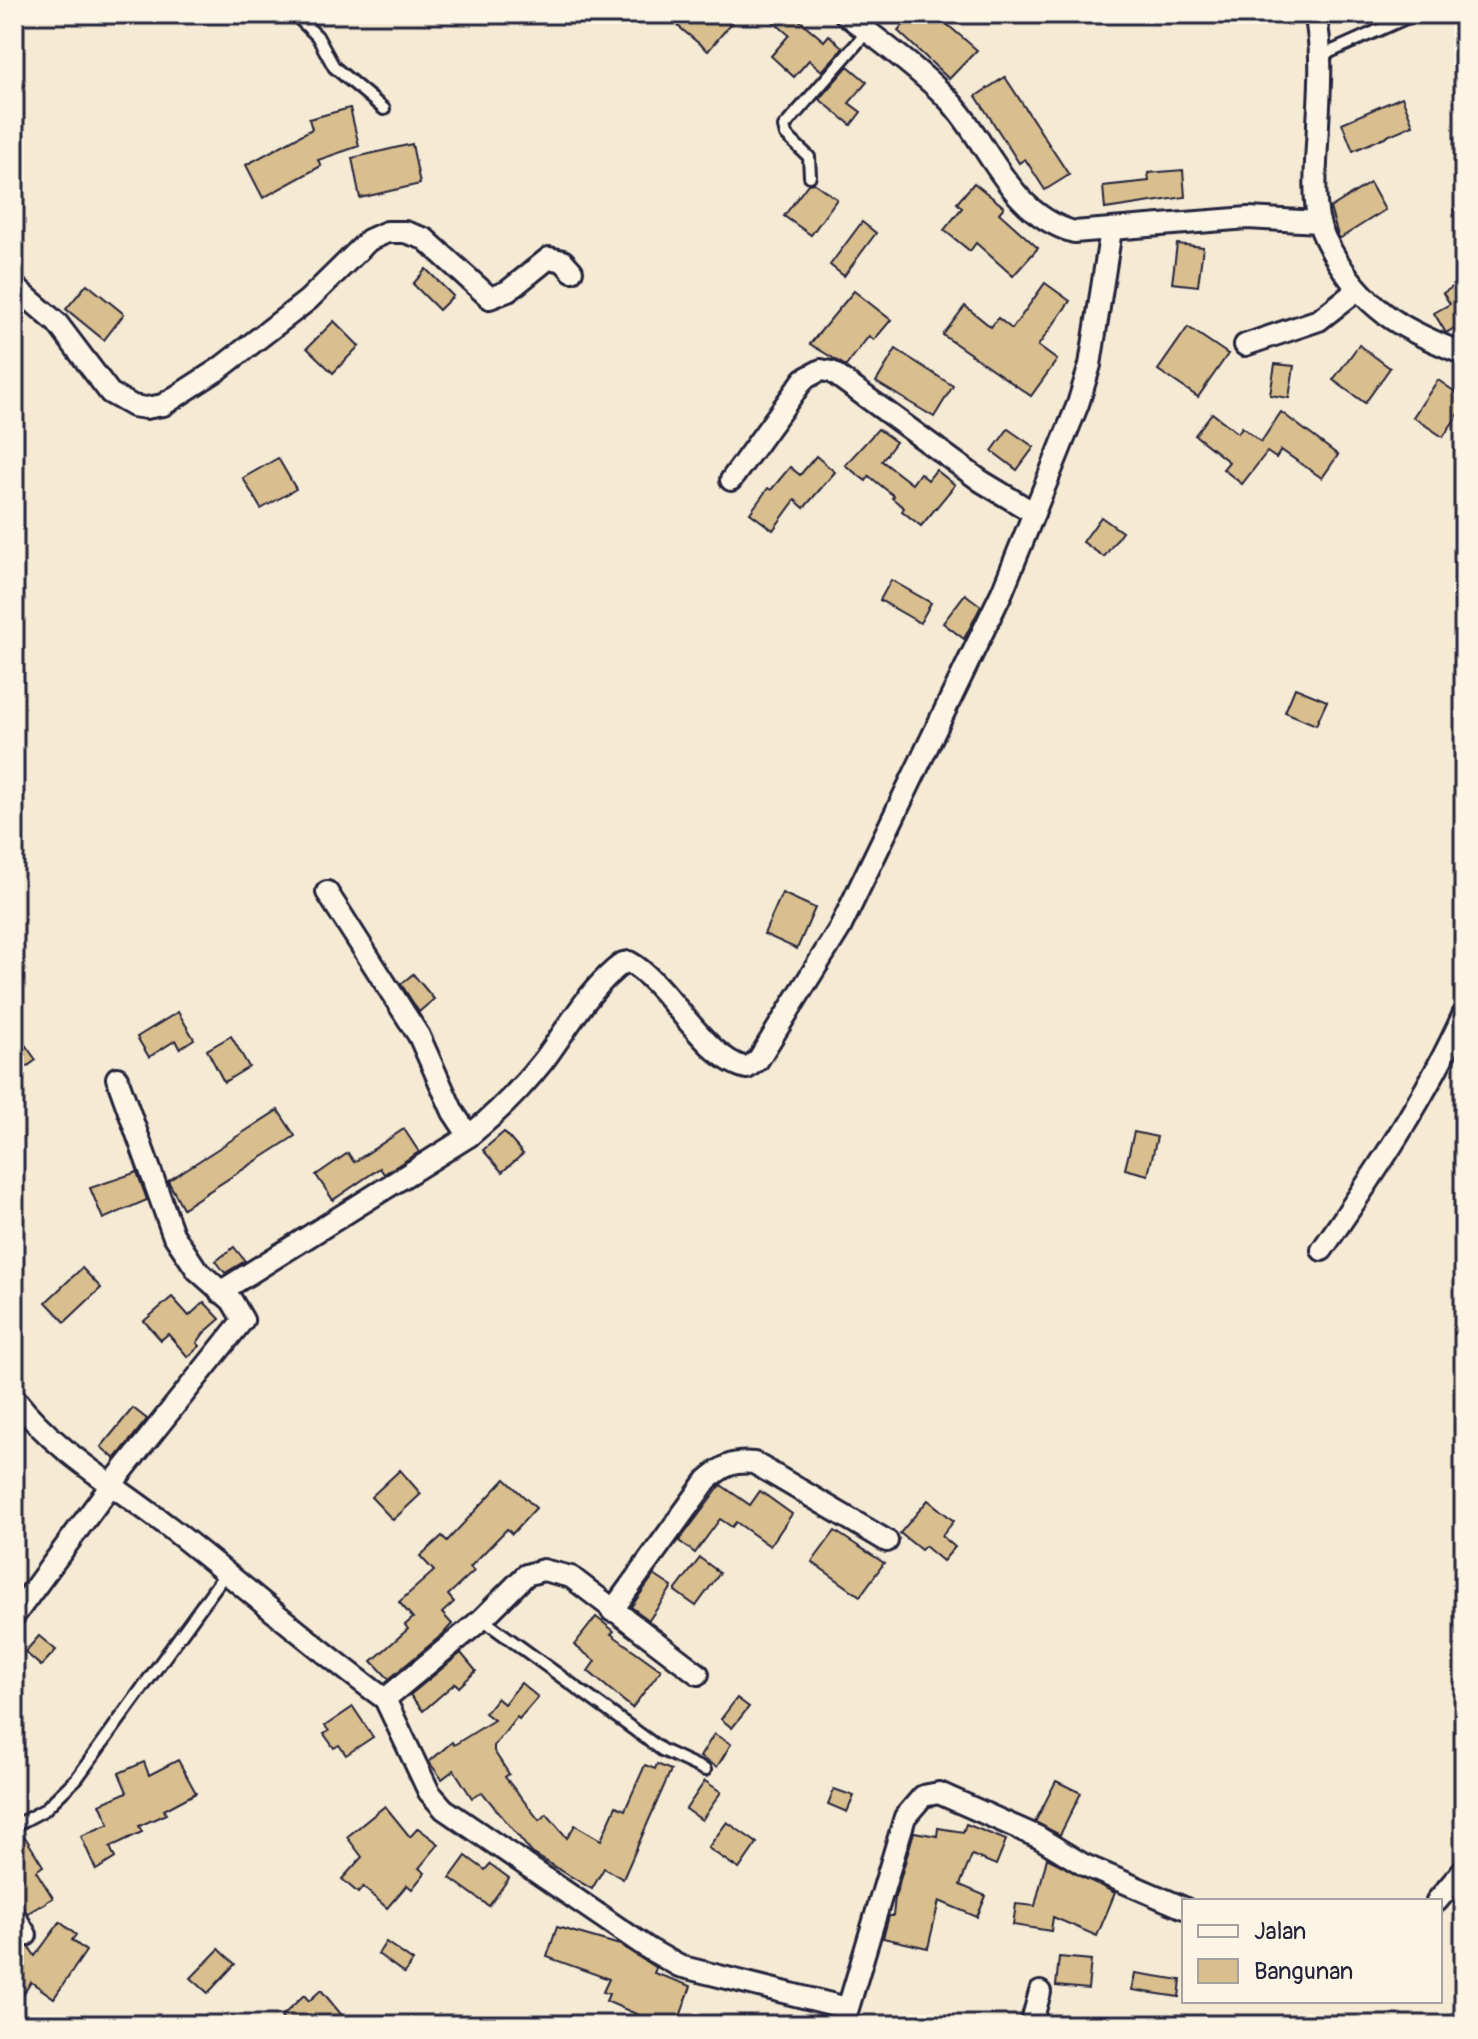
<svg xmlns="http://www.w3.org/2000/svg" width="1478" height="2039" font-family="Pangolin,sans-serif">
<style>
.building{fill:#d9be8e;stroke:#22223b;stroke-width:2}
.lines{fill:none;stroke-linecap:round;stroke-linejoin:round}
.lane-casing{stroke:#22223b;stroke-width:16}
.street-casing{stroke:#22223b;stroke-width:26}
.lane{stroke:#fcf5e5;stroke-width:10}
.street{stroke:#fcf5e5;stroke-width:20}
</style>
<rect width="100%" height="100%" fill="#f5ead4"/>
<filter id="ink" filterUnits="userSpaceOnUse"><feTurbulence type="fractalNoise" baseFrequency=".0125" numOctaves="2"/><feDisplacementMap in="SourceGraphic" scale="16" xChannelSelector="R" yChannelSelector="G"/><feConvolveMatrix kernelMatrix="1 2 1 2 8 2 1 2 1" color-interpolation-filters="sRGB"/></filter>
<g filter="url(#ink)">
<g class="building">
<polygon points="688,14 739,14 708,51 678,26"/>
<polygon points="765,14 792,14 824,41 829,35 843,48 822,71 809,60 794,77 771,56 789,35"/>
<polygon points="913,14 935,14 977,50 949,79 898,31"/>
<polygon points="848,66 867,82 849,103 861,112 851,125 819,99"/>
<polygon points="1005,77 1069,175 1045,190 1025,159 1019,163 976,96"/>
<polygon points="1402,97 1413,125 1353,151 1342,123"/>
<polygon points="350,108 359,146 318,160 321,166 263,198 246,165 312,129 309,119"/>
<polygon points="412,144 420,184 360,198 352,158"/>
<polygon points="1183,170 1185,197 1105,209 1103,186 1149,181 1148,173"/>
<polygon points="814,183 837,199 811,235 784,216 808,184"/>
<polygon points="974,183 1004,207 999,213 1038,248 1013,276 976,243 970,251 944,230 962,208 957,203"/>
<polygon points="1370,183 1385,210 1339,239 1330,208"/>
<polygon points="862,222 876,233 844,276 830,265"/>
<polygon points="1177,244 1203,247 1198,286 1172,283"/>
<polygon points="426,269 453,296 439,310 413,284"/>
<polygon points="1464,280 1464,326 1462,323 1446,333 1434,313 1450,304 1443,293"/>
<polygon points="1045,283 1070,301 1038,346 1057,360 1031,396 943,335 965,306 991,327 998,318 1012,329"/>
<polygon points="87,284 124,314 104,340 66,309"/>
<polygon points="854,291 891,320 874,340 869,336 846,366 810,344"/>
<polygon points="334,321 359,346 333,373 307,348"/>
<polygon points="1188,327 1228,354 1198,397 1158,370"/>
<polygon points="1359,345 1390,368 1365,403 1333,380"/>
<polygon points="896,349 953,386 934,417 876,382"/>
<polygon points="1275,364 1294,366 1289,398 1270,395"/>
<polygon points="1438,380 1464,398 1464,406 1443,437 1413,417"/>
<polygon points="1281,412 1338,455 1322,478 1281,450 1276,458 1267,452 1242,484 1223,469 1229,462 1195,435 1212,413 1238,433 1242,427 1261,442"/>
<polygon points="878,429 896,442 882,461 912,484 920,473 928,480 936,470 955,485 921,526 902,511 904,508 892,498 894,496 869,476 866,481 845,465"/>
<polygon points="1008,429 1034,447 1017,470 992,451"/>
<polygon points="816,456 835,472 804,508 795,500 773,530 750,513 768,488 771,490 790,467 800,475"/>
<polygon points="278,458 296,489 261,509 243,478"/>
<polygon points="1101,517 1122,532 1104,557 1083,542"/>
<polygon points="891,580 931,603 920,623 880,600"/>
<polygon points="965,594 981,606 964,639 943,623"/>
<polygon points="1295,688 1327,701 1316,725 1285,712"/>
<polygon points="782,893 815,908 797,949 764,934"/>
<polygon points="413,974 434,999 419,1012 401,984"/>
<polygon points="178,1012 194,1039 180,1048 176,1040 149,1057 137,1037"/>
<polygon points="14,1029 36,1060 14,1076"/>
<polygon points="231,1036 249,1067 224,1082 207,1050"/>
<polygon points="278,1110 295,1136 183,1208 168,1181"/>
<polygon points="404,1129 419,1152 384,1174 380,1168 333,1200 316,1175 348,1153 354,1162"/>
<polygon points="504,1132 523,1154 502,1172 483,1150"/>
<polygon points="1134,1132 1157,1137 1148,1175 1125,1169"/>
<polygon points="137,1172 147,1200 103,1219 90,1188"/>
<polygon points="234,1247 245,1261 225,1273 216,1261"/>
<polygon points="82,1268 101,1288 65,1322 46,1302"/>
<polygon points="172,1297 189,1316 204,1302 220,1319 204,1333 197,1343 200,1346 188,1357 168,1334 161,1340 144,1321"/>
<polygon points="133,1408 147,1419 115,1459 101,1447"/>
<polygon points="400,1470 421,1494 393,1520 371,1497"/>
<polygon points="505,1479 536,1508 512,1534 507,1529 470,1567 474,1571 448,1595 454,1602 442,1613 452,1624 443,1634 389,1679 372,1661 408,1629 405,1625 413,1618 399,1602 434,1571 420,1556 442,1536 447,1541"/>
<polygon points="721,1485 750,1505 760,1491 792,1514 770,1546 736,1522 732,1527 720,1519 695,1553 679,1541"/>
<polygon points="928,1500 954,1521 942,1536 955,1547 943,1561 925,1546 921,1550 900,1533"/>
<polygon points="835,1531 884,1563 860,1596 812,1562"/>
<polygon points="700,1558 720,1573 696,1606 675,1591"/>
<polygon points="654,1575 672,1587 649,1620 631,1607"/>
<polygon points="596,1617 614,1631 611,1634 661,1670 632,1708 588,1671 595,1661 574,1645"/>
<polygon points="39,1636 56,1650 41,1666 25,1652"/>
<polygon points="461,1653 476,1671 459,1687 455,1683 423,1711 410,1695"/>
<polygon points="521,1683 538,1697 519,1719 517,1717 494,1746 494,1751 509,1774 505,1777 539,1820 547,1814 567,1838 575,1825 601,1840 616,1806 625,1810 645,1765 655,1769 657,1764 671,1770 623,1879 604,1868 592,1889 532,1853 482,1792 472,1798 454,1770 442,1779 429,1762 452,1742 454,1745 494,1720 485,1713 497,1698 504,1704"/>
<polygon points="737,1698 749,1707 732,1728 721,1719"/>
<polygon points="353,1707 373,1737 346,1755 339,1745 334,1748 324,1734 329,1731 325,1726"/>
<polygon points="714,1734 731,1744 717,1767 700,1757"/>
<polygon points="178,1760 196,1793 164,1810 166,1814 139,1826 142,1832 110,1847 115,1858 96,1870 81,1836 109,1824 100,1804 127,1792 119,1773 144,1762 149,1775"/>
<polygon points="705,1781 721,1792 702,1820 686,1809"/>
<polygon points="1056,1781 1081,1793 1060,1835 1035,1822"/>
<polygon points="834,1789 854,1796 847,1812 828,1804"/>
<polygon points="385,1806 410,1837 418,1828 439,1844 419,1868 425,1873 412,1889 407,1885 387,1908 363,1887 358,1893 342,1879 362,1857 347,1837"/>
<polygon points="727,1822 757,1843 739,1869 708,1848"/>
<polygon points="966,1824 1006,1840 996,1865 972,1855 960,1885 986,1896 977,1917 939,1901 928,1948 883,1938 889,1916 893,1916 895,1897 914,1832 937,1836 938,1828 963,1832"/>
<polygon points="25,1837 43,1866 36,1871 53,1898 28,1913 14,1902 14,1844"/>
<polygon points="466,1856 485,1870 490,1864 509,1878 489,1906 450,1878"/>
<polygon points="1047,1858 1115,1893 1097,1936 1053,1917 1051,1931 1013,1925 1016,1904 1035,1906"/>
<polygon points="60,1922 76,1935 72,1940 86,1951 54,1998 31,1982 14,2009 14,1940 20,1947 29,1947 35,1956"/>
<polygon points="557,1927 620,1945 656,1968 654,1973 691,1986 677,2025 643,2017 606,2001 609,1994 603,1992 609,1979 547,1957"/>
<polygon points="386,1942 413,1961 404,1973 378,1954"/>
<polygon points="219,1949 235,1964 208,1993 191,1978"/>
<polygon points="1059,1957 1091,1960 1088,1989 1056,1986"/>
<polygon points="1135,1973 1181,1980 1179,1997 1132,1990"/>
<polygon points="321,1990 350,2025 288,2025 281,2017 304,1995 309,2001"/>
</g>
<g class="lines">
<defs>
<g id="lane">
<polyline points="294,14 317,36 334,67 384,109"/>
<polyline points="1321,56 1415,14"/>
<polyline points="810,176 809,157 786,135 784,127 867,32"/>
<polyline points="482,1619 662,1750 705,1770"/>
<polyline points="14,1826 44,1810 77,1778 225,1574"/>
</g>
<g id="street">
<path d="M845,14C878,40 915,66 945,96C990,142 1007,213 1074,232L1248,218L1319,222"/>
<path d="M1315,14C1323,51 1320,87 1318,124C1317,155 1312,193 1319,223C1323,237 1330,249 1338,262C1371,314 1408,332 1464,354"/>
<polyline points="14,286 57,323 110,393 133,406 146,408 163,405 219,369 308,300 369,240 387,232 405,232 425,239 490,298 508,291 549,258 563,261 572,271"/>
<polyline points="1245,345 1319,320 1356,291"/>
<polyline points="731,480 804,379 821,370 832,372 981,481 1034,513"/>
<polyline points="327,892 419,1036 453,1112 469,1136"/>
<path d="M1322,1250C1375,1173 1426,1098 1464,1013"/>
<path d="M220,1292L469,1136C496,1114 522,1088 544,1060C568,1028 590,987 623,963L629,962C668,983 704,1059 747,1068L758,1060L840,928L1002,592L1078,404L1090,365L1111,230"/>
<path d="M14,1398C57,1453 115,1485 169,1527C242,1584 311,1645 385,1699L482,1619L526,1575L543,1570L571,1577L698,1674"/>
<path d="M612,1611L707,1480C723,1466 732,1461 754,1463L887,1541"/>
<polyline points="14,1616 111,1485 243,1320 232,1301 197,1270 173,1234 117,1078"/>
<polyline points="385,1699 429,1792 444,1809 649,1949 679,1966 847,2008"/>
<polyline points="1437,1901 1464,1869"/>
<polyline points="14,1915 26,1935"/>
<polyline points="843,2025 905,1817 923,1796 939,1793 1038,1837 1084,1865 1184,1908"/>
<polyline points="1031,2025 1040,1992"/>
</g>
</defs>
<use href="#lane" class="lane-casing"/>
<use href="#street" class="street-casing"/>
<use href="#lane" class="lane"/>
<use href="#street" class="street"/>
</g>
</g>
<rect width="1478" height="2039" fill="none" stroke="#fcf5e5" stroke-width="48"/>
<rect x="24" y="24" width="1430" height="1991" fill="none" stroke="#22223b" stroke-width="3" filter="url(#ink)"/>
<rect x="1182" y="1899" width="260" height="104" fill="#fcf5e5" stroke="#a5a1a1" stroke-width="2"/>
<rect x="1198" y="1925" width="40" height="12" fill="#fcf5e5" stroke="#a5a1a1" stroke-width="2"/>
<text x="1254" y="1939" font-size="24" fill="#22223b">Jalan</text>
<rect x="1198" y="1959" width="40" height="24" fill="#d9be8e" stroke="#a5a1a1" stroke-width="2"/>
<text x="1254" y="1979" font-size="24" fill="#22223b">Bangunan</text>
</svg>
